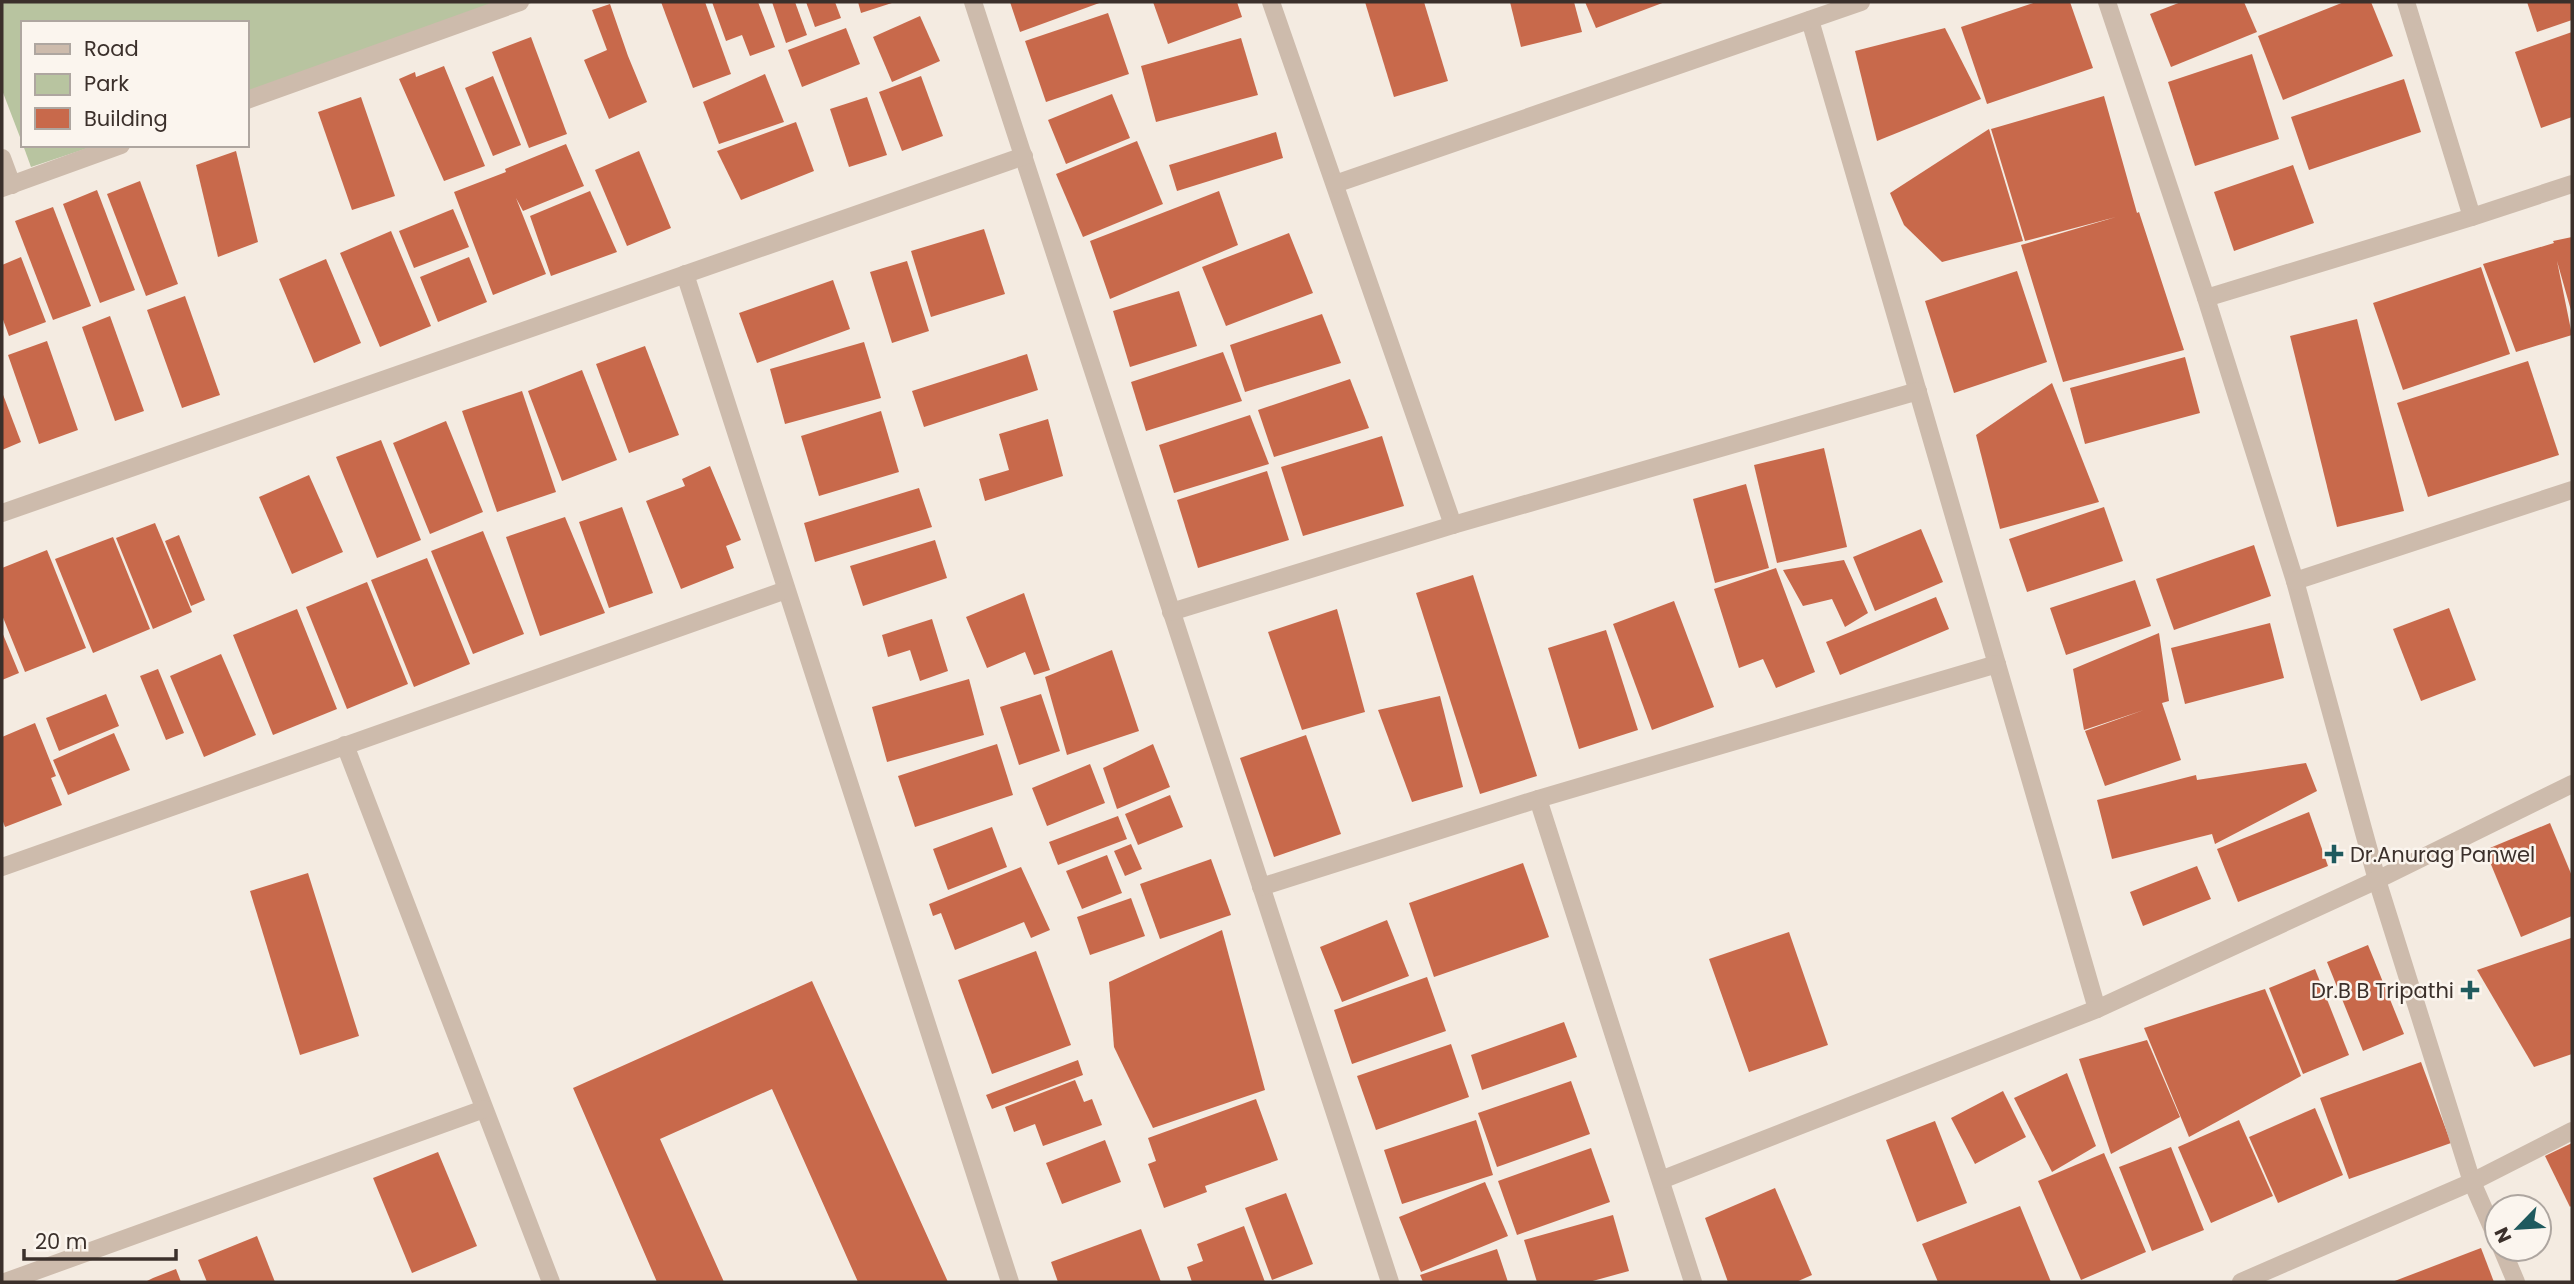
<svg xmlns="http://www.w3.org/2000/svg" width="2574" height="1284" font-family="Poppins,sans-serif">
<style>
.green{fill:#b8c4a0}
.building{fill:#c8694b}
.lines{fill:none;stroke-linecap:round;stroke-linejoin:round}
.minor{stroke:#cdbbac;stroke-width:18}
.tertiary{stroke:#cdbbac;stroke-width:18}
.poi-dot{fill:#1f5a5e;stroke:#fbf5ee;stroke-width:2.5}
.labels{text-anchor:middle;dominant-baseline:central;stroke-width:5;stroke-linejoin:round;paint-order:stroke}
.poi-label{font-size:21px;fill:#3b302b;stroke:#fbf5ee;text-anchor:start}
</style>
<rect width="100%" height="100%" fill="#f4ebe1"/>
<g class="green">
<polygon points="2,2 534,2 247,96 247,23 23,23 23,145 2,90"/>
<polygon points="23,145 97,145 31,167"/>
</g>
<g class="building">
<polygon points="661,2 705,2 731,74 693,88"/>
<polygon points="712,2 758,2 775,47 750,56 742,35 726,41"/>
<polygon points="772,2 795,2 807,35 786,43"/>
<polygon points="806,2 835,2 841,18 815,27"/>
<polygon points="858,2 895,2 861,13"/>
<polygon points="1010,2 1102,2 1020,32"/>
<polygon points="1153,2 1237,2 1242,17 1168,44"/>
<polygon points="1365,2 1424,2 1448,81 1394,97"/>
<polygon points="1510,2 1574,2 1582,32 1521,47"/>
<polygon points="1585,2 1665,2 1596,28"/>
<polygon points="2036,2 2070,2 2093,68 1987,104 1961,27"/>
<polygon points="2181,2 2244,2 2257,32 2171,67 2150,14"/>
<polygon points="2344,2 2371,2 2393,56 2283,100 2258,36"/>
<polygon points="2527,2 2572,2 2572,20 2537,32"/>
<polygon points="610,4 628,56 647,102 609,119 584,60 607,50 592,10"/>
<polygon points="1108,13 1129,74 1046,102 1025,41"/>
<polygon points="920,16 940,61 892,82 873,37"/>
<polygon points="846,28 860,64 802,87 788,50"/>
<polygon points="1945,28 1981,99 1877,141 1855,51"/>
<polygon points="2572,32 2572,117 2541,128 2515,52"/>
<polygon points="531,37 567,134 529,148 492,52"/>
<polygon points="1241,38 1258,95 1156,122 1141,66"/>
<polygon points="2252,54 2279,139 2195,166 2168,82"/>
<polygon points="444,66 485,166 444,181 399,79 415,72 416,77"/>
<polygon points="765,74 784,122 719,144 703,102"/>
<polygon points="493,76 521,145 493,156 465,88"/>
<polygon points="921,76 943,136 902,151 879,92"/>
<polygon points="2404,79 2421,132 2309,170 2291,117"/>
<polygon points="1112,94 1130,138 1066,164 1048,120"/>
<polygon points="2104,96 2137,213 2139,212 2184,350 2063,382 2021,245 2116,217 2025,241 1991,129"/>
<polygon points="361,97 395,196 352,210 318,112"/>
<polygon points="867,97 887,155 849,167 830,109"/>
<polygon points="796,122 814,171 741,200 717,151"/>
<polygon points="1989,129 2023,241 1942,262 1904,225 1890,193"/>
<polygon points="1276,132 1283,158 1177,191 1169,165"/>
<polygon points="1137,141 1163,204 1083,237 1056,174"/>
<polygon points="566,144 584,186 523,211 516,198 546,274 493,295 454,192 506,172 505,169"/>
<polygon points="236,151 258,242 218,257 196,165"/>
<polygon points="639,151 671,228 627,246 595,170"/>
<polygon points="2293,165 2314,223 2234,251 2214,192"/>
<polygon points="140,181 178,284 146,296 107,194"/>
<polygon points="97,190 135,290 100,303 63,204"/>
<polygon points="590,191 617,252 551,276 530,216"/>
<polygon points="1219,191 1238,245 1110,299 1090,241"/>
<polygon points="53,207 91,306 53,320 15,221"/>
<polygon points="453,209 469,247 414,268 399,231"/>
<polygon points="984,229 1005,294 931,317 911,251"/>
<polygon points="391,231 431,326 380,347 340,253"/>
<polygon points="1289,233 1313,293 1226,326 1202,267"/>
<polygon points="2572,237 2572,314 2557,261 2572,335 2516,352 2483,264 2554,243 2553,241"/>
<polygon points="21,257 46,322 9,336 2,317 2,265"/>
<polygon points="469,257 487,302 438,322 420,277"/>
<polygon points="326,259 361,343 314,363 279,279"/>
<polygon points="907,261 929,331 892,343 870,272"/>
<polygon points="2481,267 2510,354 2403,390 2373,303"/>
<polygon points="2017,271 2047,362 1954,393 1925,301"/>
<polygon points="833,280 850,329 757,363 739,313"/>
<polygon points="1179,291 1197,346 1130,367 1113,311"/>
<polygon points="185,296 220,395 182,408 147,310"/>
<polygon points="1322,314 1341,363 1245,392 1230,345"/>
<polygon points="110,316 144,411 115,421 82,327"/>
<polygon points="2357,319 2404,511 2337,527 2290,336"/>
<polygon points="47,341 78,430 39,444 8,355"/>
<polygon points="864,342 881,398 785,424 770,369"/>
<polygon points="645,346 679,435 629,453 596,364"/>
<polygon points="1223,352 1242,401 1146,431 1131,382"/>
<polygon points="1027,354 1038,390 924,427 912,391"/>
<polygon points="2185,357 2200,413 2085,444 2070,388"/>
<polygon points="2528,361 2559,455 2428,497 2397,403"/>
<polygon points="582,370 617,460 562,481 528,391"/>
<polygon points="1350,379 1369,428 1274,457 1258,410"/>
<polygon points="2052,383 2099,502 2000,529 1976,435"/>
<polygon points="522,391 556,492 497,512 462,411"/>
<polygon points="2,392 21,442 2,450"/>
<polygon points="881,411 899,472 819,496 801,436"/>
<polygon points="1250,415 1269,464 1174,493 1159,445"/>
<polygon points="1048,419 1063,476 985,501 979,479 1009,470 999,434"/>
<polygon points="446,421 483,512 430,534 393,443"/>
<polygon points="1382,436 1404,506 1303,536 1281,467"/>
<polygon points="381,440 421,540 377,558 336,457"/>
<polygon points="1824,448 1847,547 1777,563 1754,465"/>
<polygon points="710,466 741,540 726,546 734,568 681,589 646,501 685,486 682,479"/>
<polygon points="1267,471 1289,540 1198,568 1177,500"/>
<polygon points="309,475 343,552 292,574 259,497"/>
<polygon points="1746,484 1769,568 1715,583 1693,499"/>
<polygon points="919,488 932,527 815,562 804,523"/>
<polygon points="622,507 653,593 609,608 579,522"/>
<polygon points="2104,507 2123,561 2027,592 2009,539"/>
<polygon points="565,517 605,613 540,636 506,537"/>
<polygon points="155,523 192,612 153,629 116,538"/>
<polygon points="1921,529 1943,582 1875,611 1853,557"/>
<polygon points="483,531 524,634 473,654 431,551"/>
<polygon points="179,535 205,600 191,606 165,541"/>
<polygon points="113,537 150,629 93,653 55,559"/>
<polygon points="935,540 947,578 863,606 850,566"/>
<polygon points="2254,545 2271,596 2174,630 2156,579"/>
<polygon points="47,550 86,648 25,672 2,615 2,568"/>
<polygon points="427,558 470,664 414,687 371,580"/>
<polygon points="1844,560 1868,613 1845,627 1832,599 1803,606 1783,570"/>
<polygon points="1776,568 1815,672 1776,688 1763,659 1739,668 1714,589"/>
<polygon points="1473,575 1537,776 1480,794 1416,593"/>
<polygon points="2135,580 2151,626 2066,655 2050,608"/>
<polygon points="367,582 408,684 347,709 306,607"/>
<polygon points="1024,593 1050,670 1034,675 1025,652 987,668 966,617"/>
<polygon points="1936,597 1949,629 1840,675 1826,642"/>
<polygon points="1674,601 1714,707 1652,730 1613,624"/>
<polygon points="2449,608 2476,680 2421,701 2393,629"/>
<polygon points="297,609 337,709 273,735 233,635"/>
<polygon points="1337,609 1365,712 1302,730 1268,632"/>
<polygon points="932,619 948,671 920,681 910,650 888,657 882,635"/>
<polygon points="2270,623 2284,678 2185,704 2171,648"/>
<polygon points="1606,630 1638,730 1579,749 1548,648"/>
<polygon points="2,632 19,673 2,680"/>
<polygon points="2159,633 2169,701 2162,703 2181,760 2105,786 2085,731 2144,710 2084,730 2073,669"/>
<polygon points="1112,650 1139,731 1067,755 1045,677"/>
<polygon points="221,654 256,735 204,757 170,676"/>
<polygon points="158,669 184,733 166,740 140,676"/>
<polygon points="969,679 984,735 887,762 872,707"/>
<polygon points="106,694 119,726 59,751 46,718"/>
<polygon points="1041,694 1060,751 1019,765 1000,707"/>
<polygon points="1440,696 1463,787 1412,802 1378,710"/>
<polygon points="35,723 56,776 51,778 62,805 5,827 2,819 2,737"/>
<polygon points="114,733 130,770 68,795 53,760"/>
<polygon points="1306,735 1341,834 1274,857 1240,758"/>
<polygon points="997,744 1013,795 915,827 898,776"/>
<polygon points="1153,744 1170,787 1117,809 1103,768"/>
<polygon points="2306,763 2317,791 2215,844 2212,834 2112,859 2097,800 2196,775 2197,780"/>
<polygon points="1090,764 1105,803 1047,826 1032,788"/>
<polygon points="1170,795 1183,827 1138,845 1125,814"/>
<polygon points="2309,812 2328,866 2238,902 2217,849"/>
<polygon points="1118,816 1127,839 1058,865 1049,842"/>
<polygon points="2550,823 2572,876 2572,916 2521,937 2485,850"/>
<polygon points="992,827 1007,867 948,890 933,849"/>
<polygon points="1131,844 1142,869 1125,876 1114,851"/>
<polygon points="1107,855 1122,893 1082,909 1066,871"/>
<polygon points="1211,859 1231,915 1160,939 1140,884"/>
<polygon points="1523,863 1549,937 1434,977 1409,903"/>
<polygon points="2197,866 2211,899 2143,926 2130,892"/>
<polygon points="1021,867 1050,930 1031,938 1024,922 955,950 941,913 933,916 929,904"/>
<polygon points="308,873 359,1036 300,1055 250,891"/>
<polygon points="1131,898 1145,936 1090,955 1077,917"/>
<polygon points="1387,920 1409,976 1342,1002 1320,947"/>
<polygon points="1222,930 1265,1090 1153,1128 1114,1047 1109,982"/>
<polygon points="1789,932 1828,1045 1749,1072 1709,959"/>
<polygon points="2571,938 2572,1054 2534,1067 2477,970"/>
<polygon points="2368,945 2404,1034 2363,1051 2327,962"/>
<polygon points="1036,951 1071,1045 992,1074 958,980"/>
<polygon points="2315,969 2349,1055 2303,1074 2269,988"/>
<polygon points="1427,977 1446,1031 1352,1064 1334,1010"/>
<polygon points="812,981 948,1282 858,1282 772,1089 660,1139 724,1282 657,1282 573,1088"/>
<polygon points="2265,989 2301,1076 2189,1137 2144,1028"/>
<polygon points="1564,1022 1577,1057 1482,1090 1471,1055"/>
<polygon points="2147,1040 2180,1117 2111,1154 2079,1059"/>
<polygon points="1451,1044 1469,1097 1376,1130 1357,1076"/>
<polygon points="1078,1060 1083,1075 992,1109 986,1095"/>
<polygon points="2421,1062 2451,1143 2349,1179 2320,1098"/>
<polygon points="2067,1073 2096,1146 2052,1172 2014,1098"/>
<polygon points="1075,1080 1084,1102 1092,1099 1102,1125 1043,1146 1035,1124 1014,1132 1005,1107"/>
<polygon points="1571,1081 1590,1134 1497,1167 1478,1113"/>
<polygon points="2003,1091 2026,1137 1975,1164 1951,1118"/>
<polygon points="1256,1099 1278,1160 1205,1186 1207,1192 1164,1208 1148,1164 1156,1161 1148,1138"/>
<polygon points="2315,1108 2343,1175 2278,1203 2249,1137"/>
<polygon points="1476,1120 1493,1175 1402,1204 1384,1150"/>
<polygon points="2239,1120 2273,1196 2211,1223 2178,1147"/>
<polygon points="1935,1121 1967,1203 1917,1222 1886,1140"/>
<polygon points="1105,1140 1121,1182 1062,1204 1046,1163"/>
<polygon points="2572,1143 2572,1205 2570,1207 2545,1156"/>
<polygon points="2171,1147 2204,1230 2152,1251 2119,1167"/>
<polygon points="1591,1148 1610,1202 1517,1235 1498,1181"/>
<polygon points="438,1152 477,1246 412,1273 373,1178"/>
<polygon points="2104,1153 2146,1252 2081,1280 2038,1181"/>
<polygon points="1485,1182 1508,1236 1421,1272 1399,1217"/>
<polygon points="1775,1188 1812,1275 1796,1282 1728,1282 1705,1218"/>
<polygon points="1286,1193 1313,1264 1272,1280 1245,1208"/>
<polygon points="2020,1206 2051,1282 1938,1282 1922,1244"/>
<polygon points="1613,1215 1629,1271 1589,1282 1537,1282 1524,1240"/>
<polygon points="1244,1226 1265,1282 1192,1282 1187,1267 1203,1261 1197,1244"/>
<polygon points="1141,1229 1161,1282 1058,1282 1051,1262"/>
<polygon points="257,1236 275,1282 207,1282 198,1260"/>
<polygon points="2481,1248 2494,1282 2392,1282"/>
<polygon points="1497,1249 1508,1282 1423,1282 1420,1275"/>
<polygon points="176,1269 181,1282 145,1282 153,1278"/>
</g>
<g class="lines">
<g class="minor">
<polyline points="973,2 1390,1282"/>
<polyline points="1271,2 1453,525"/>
<polyline points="2107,2 2206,298 2295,581 2377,880 2472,1182 2497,1239"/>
<polyline points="2406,2 2472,217"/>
<polyline points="1810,20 2097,1009"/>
<polyline points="247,100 520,2"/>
<polyline points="2,158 12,185"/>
<polyline points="1335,184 1861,2"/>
<polyline points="2,188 121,145"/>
<polyline points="685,274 1010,1282"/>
<polyline points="2206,298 2472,217 2572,184"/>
<polyline points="2,513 1024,156"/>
<polyline points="2295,581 2572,490"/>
<polyline points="1171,612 1453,525 1918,391"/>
<polyline points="345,745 551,1282"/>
<polyline points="1538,799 1693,1282"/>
<polyline points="2,867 786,590"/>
<polyline points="1261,887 1538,799 1997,664"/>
<polyline points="1661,1180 2097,1009 2377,880 2572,784"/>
<polyline points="2502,1249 2516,1282"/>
<polyline points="5,1282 484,1109"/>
</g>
<polyline class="tertiary" points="2241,1282 2472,1182 2572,1131"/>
</g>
<g class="poi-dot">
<path d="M2330.5 843.5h7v7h7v7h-7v7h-7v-7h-7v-7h7z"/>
<path d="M2466.5 979.5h7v7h7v7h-7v7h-7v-7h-7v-7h7z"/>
</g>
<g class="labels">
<g class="poi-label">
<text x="2350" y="854">Dr.Anurag Panwel</text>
<text x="2454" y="990" text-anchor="end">Dr.B B Tripathi</text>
</g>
</g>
<rect width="2574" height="1284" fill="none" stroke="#3b302b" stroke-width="7"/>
<rect x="21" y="21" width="228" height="126" fill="#fbf5ee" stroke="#aea6a0" stroke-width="2"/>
<rect x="35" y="44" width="35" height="10" fill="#cdbbac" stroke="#aea6a0" stroke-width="2"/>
<text x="84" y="56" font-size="21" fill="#3b302b">Road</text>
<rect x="35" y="74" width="35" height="21" fill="#b8c4a0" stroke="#aea6a0" stroke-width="2"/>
<text x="84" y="91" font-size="21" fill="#3b302b">Park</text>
<rect x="35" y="108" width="35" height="21" fill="#c8694b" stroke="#aea6a0" stroke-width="2"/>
<text x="84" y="126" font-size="21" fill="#3b302b">Building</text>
<g transform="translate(2518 1228) rotate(245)"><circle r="33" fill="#fbf5ee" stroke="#aea6a0" stroke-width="2"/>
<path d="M0-5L12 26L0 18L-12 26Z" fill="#1f5a5e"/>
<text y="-10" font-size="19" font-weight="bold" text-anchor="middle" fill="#3b302b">N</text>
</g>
<path d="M24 1249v10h152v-10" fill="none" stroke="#3b302b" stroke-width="3.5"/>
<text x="35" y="1249" font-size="21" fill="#3b302b" stroke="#fbf5ee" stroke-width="5" paint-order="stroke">20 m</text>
</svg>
